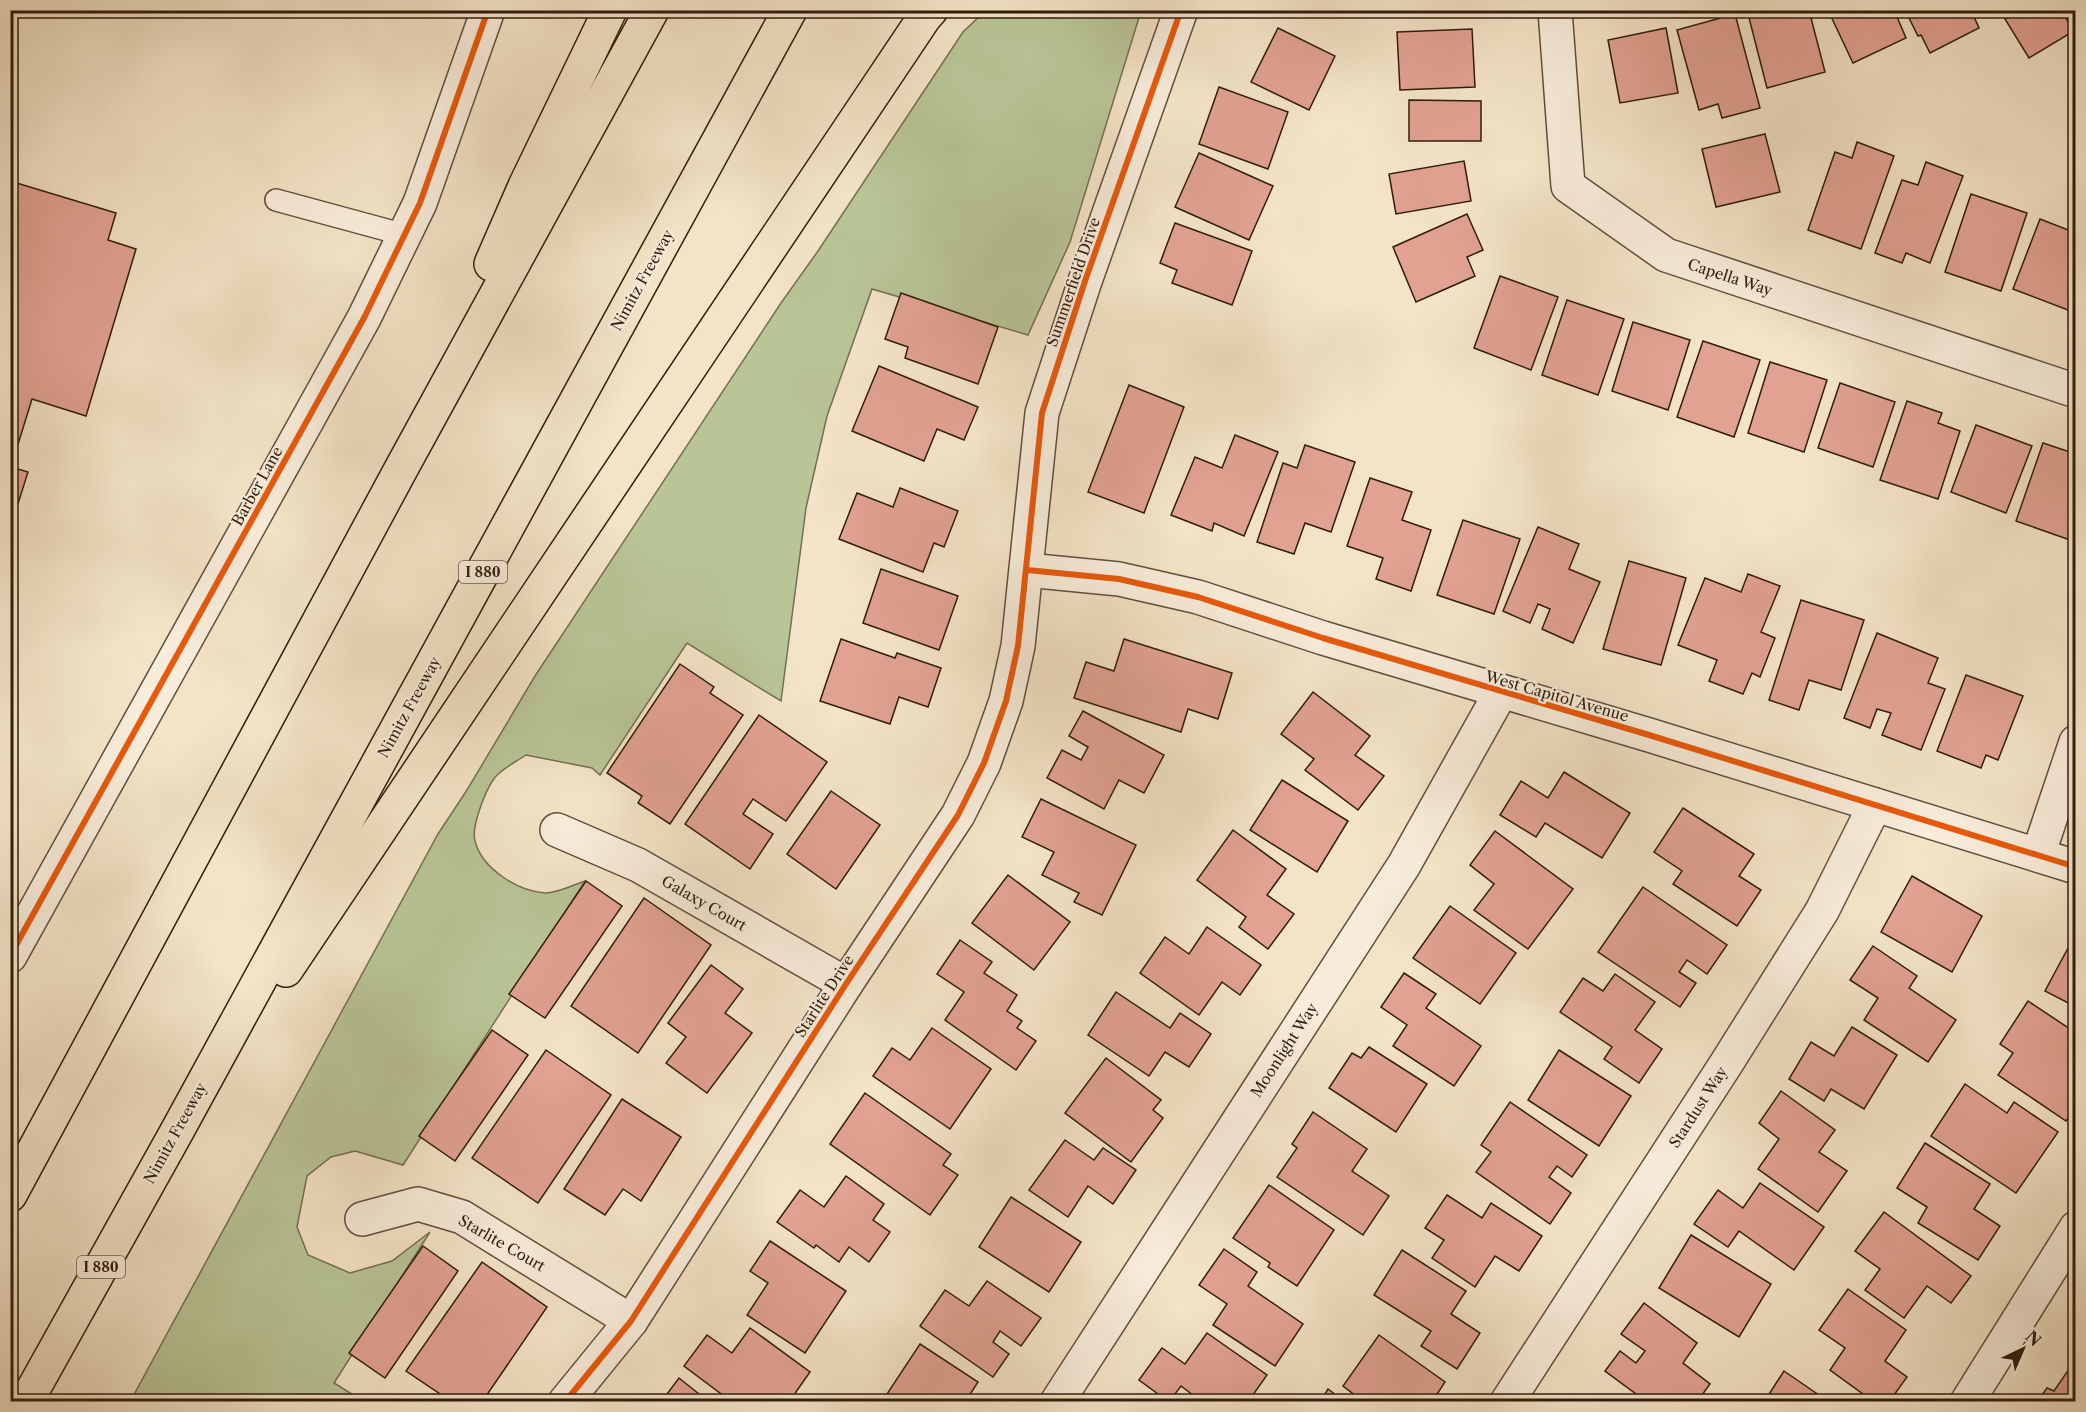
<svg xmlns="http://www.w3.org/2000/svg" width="2086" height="1412" font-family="'Libre Caslon Text',serif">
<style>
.green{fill:#b9c597;stroke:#747052;stroke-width:1.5}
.building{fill:#e1a291;stroke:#301c0d;stroke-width:1.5}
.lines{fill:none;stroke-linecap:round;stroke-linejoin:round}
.service-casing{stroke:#614e3c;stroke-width:24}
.minor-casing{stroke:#614e3c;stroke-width:36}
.tertiary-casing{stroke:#614e3c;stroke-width:36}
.motorway-casing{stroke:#301c0d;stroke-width:36}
.service{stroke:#f8eddb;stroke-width:21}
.minor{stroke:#f8eddb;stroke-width:33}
.tertiary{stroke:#f8eddb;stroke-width:33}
.motorway{stroke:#f4e4c7;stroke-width:33}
.cycleway-casing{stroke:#f8eddb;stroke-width:10}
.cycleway{stroke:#e8590c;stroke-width:6}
.labels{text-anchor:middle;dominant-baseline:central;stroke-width:4.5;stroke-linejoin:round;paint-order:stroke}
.shield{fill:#f8eddb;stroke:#6c5b4b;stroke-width:1.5}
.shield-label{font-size:14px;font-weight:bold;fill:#301c0d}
.street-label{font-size:15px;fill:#301c0d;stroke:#f8eddb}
</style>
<rect width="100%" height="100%" fill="#f4e4c7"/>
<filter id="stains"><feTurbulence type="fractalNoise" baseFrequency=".00333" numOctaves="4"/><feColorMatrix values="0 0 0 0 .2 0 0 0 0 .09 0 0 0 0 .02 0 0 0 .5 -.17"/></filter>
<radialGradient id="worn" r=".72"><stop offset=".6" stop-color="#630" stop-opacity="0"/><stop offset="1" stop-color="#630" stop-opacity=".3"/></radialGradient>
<path class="green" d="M985,11H1141L1070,242L1028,335L872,289L827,416L806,508L781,701L687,643L600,775L592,768L526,755C516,762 499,770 493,780C485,792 471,827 475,841C482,869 518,891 545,893C558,893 573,885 585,881L403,1165L355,1151L331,1157L307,1176L297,1227L308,1255L350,1273L392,1261L430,1232L334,1383L363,1401L130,1402L438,834L467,790L535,676L781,303L818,251L963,32Z"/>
<g class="building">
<polygon points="1747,10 1809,10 1825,72 1767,88"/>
<polygon points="1828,10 1894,10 1906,38 1853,63"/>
<polygon points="1905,10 1971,10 1979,28 1930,53 1921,35 1918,36"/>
<polygon points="2019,10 2061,10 2074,31 2029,58 2005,19"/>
<polygon points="1735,14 1760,108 1722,118 1718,104 1699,110 1677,30"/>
<polygon points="1278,28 1335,56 1309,110 1251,82"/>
<polygon points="1666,28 1678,93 1620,103 1608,40"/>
<polygon points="1472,29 1475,87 1400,90 1397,32"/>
<polygon points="1219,87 1288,112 1268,169 1199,144"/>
<polygon points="1409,100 1481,101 1481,141 1409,141"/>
<polygon points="1765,134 1780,192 1716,207 1702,149"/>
<polygon points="1857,142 1894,156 1861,249 1808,230 1835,152 1852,158"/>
<polygon points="1199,153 1273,186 1249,240 1175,207"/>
<polygon points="1464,161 1471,201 1396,214 1389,174"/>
<polygon points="1926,162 1963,176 1930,263 1906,253 1902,263 1875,253 1902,180 1918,185"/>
<polygon points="10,181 116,213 108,240 136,249 86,416 32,399 11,467 28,472 10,529"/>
<polygon points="1971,194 2027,213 2001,291 1945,272"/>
<polygon points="1467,214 1483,250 1467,257 1475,276 1416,302 1393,247"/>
<polygon points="2040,219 2076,233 2076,292 2068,310 2013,289"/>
<polygon points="1175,223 1252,251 1232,305 1172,283 1177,270 1160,263"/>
<polygon points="1500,276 1558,297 1531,370 1474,348"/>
<polygon points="901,293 998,327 978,384 905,358 908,347 885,339"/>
<polygon points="1567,300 1624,319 1598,395 1542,375"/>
<polygon points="1633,322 1690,340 1668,410 1612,391"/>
<polygon points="1703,341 1760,360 1734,437 1677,417"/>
<polygon points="1770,362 1827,380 1804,452 1748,433"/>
<polygon points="879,366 978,407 964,440 937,429 924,461 852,431"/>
<polygon points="1840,383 1895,402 1873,467 1818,448"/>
<polygon points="1129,385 1184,407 1144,513 1088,492"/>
<polygon points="1907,401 1942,413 1938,423 1960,431 1938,499 1880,480"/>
<polygon points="1976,425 2032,446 2006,513 1951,492"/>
<polygon points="1235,435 1278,452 1244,536 1214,523 1212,531 1171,515 1195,457 1222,468"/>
<polygon points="2043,443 2076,454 2073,468 2076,469 2076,534 2073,541 2016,521"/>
<polygon points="1305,445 1355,462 1331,532 1305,523 1294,554 1257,542 1283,463 1297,468"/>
<polygon points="1370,478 1412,492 1402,520 1431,530 1411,591 1376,579 1383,558 1347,546"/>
<polygon points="900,488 958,511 944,547 934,543 923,572 839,539 857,493 893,507"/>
<polygon points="1463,520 1520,539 1494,614 1437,595"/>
<polygon points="1538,527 1579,544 1569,569 1600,582 1573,643 1542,629 1550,609 1538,604 1530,623 1503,611"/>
<polygon points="1629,561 1686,578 1661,665 1603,649"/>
<polygon points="881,569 958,596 939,650 863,623"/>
<polygon points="1748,574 1780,586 1761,632 1775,638 1760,677 1752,673 1743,694 1709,681 1717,660 1678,645 1705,578 1741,592"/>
<polygon points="1801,600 1864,620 1841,690 1809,680 1799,710 1769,700"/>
<polygon points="1877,633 1938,658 1928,683 1945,689 1921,750 1882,735 1891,713 1877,709 1870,728 1844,718"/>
<polygon points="841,639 895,658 897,653 941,668 928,707 899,697 890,724 820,701"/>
<polygon points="1124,639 1232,673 1218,719 1188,709 1181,732 1074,698 1086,662 1114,671"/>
<polygon points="680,664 714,687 710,693 743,715 670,824 638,803 642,796 607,773"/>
<polygon points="1966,675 2023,696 1998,760 1986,755 1981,768 1937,751"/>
<polygon points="1313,692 1370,736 1355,755 1384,776 1358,810 1305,770 1314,759 1281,734"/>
<polygon points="1083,711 1164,755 1144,793 1119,780 1104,809 1047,778 1062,750 1081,760 1088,747 1069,736"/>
<polygon points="759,715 827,762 786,821 753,799 743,814 773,834 750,869 685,824"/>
<polygon points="1564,772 1630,813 1602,858 1545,823 1536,837 1500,815 1521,781 1548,798"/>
<polygon points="1282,780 1348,821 1317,872 1250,830"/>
<polygon points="831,791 880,825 836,889 787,854"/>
<polygon points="1041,799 1136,845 1102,915 1074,902 1079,893 1042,875 1054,852 1022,837"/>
<polygon points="1683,808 1754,854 1739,876 1761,890 1737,926 1673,884 1682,871 1654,852"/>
<polygon points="1233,830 1286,869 1267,895 1294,914 1268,949 1239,927 1246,917 1197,880"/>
<polygon points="1495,831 1573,889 1528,949 1474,910 1494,884 1470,865"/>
<polygon points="1008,875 1070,922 1034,970 972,923"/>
<polygon points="1912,876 1982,916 1952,972 1881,932"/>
<polygon points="586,881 622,906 545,1018 509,994"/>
<polygon points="1643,887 1727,945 1707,974 1687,960 1679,972 1696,983 1680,1007 1598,952"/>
<polygon points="644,898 711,945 638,1053 571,1006"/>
<polygon points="1450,906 1516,953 1480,1004 1413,958"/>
<polygon points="1207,927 1261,965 1240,995 1222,982 1199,1015 1140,973 1165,937 1189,954"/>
<polygon points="2074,937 2076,938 2076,1007 2045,991"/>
<polygon points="960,940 992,962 984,973 1017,995 1007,1011 1022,1021 1017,1028 1036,1041 1016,1070 945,1020 964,992 937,974"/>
<polygon points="1873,946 1917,976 1909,988 1956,1020 1928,1062 1864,1020 1878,998 1850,980"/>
<polygon points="711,965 743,989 725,1013 752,1033 707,1093 666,1063 686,1037 668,1023"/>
<polygon points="1404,973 1436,994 1426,1008 1481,1046 1454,1086 1393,1046 1407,1025 1381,1007"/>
<polygon points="1615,974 1655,1002 1635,1030 1662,1049 1639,1083 1604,1059 1612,1047 1560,1012 1583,978 1603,991"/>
<polygon points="1116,992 1170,1028 1180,1013 1211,1034 1189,1067 1165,1052 1149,1076 1088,1035"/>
<polygon points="2028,1001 2076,1033 2076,1107 2066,1121 1998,1075 2013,1053 2000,1044"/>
<polygon points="1852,1027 1897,1055 1864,1109 1831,1089 1824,1101 1789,1079 1811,1042 1834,1056"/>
<polygon points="932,1028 991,1069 950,1129 873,1076 892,1048 910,1060"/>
<polygon points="492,1030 528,1055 455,1161 419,1136"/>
<polygon points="1369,1047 1427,1084 1396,1132 1329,1088 1352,1053 1361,1058"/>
<polygon points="546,1050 611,1095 538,1203 472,1158"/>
<polygon points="1559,1050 1631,1096 1599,1146 1528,1100"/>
<polygon points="1106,1058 1161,1100 1153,1110 1163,1118 1131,1162 1065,1113"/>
<polygon points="1965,1084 2007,1113 2014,1102 2058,1132 2016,1193 1931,1136"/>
<polygon points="1781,1091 1835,1130 1819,1152 1847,1171 1818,1212 1758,1169 1779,1139 1759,1123"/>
<polygon points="865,1093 951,1154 943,1165 958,1175 930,1215 830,1144"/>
<polygon points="622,1099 681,1137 641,1201 623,1189 605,1215 564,1189"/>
<polygon points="1510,1102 1587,1155 1572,1177 1557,1166 1549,1177 1571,1193 1550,1224 1476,1172 1491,1152 1481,1145"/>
<polygon points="1313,1112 1367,1149 1352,1171 1389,1196 1363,1235 1277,1177 1297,1148 1292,1144"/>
<polygon points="1065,1140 1094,1160 1103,1148 1136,1170 1113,1204 1088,1186 1068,1217 1029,1190"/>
<polygon points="1925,1143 1990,1184 1974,1209 2000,1226 1978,1260 1918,1223 1927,1207 1897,1188"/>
<polygon points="846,1176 884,1204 873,1220 890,1232 869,1262 849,1247 839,1262 816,1245 814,1248 777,1222 800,1190 824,1207"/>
<polygon points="1760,1183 1824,1227 1794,1270 1739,1231 1728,1247 1694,1224 1718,1190 1743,1208"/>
<polygon points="1269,1185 1334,1230 1297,1286 1268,1267 1270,1263 1233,1238"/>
<polygon points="1447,1195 1482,1218 1491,1203 1542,1236 1519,1271 1495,1256 1475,1287 1432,1258 1444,1240 1425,1228"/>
<polygon points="1011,1197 1081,1242 1049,1292 979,1247"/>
<polygon points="1884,1212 1971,1276 1951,1303 1927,1286 1904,1318 1865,1290 1880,1269 1855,1251"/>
<polygon points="1691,1235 1771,1284 1739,1337 1659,1288"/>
<polygon points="770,1241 846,1291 805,1353 747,1315 768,1283 750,1271"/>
<polygon points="423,1246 458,1271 385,1378 349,1353"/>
<polygon points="1224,1249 1257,1272 1248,1286 1303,1324 1275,1366 1213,1325 1227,1304 1199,1285"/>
<polygon points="1402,1250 1466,1291 1451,1314 1480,1333 1457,1369 1421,1346 1431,1331 1374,1295"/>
<polygon points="482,1262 547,1307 482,1402 439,1402 443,1396 406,1371"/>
<polygon points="987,1281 1041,1318 1021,1346 1000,1331 993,1342 1009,1354 993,1377 920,1326 945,1290 969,1306"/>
<polygon points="1848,1289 1906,1330 1885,1361 1907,1377 1889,1402 1874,1402 1830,1370 1845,1348 1819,1330"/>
<polygon points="1644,1303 1697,1343 1683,1363 1710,1384 1697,1402 1647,1402 1605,1371 1620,1351 1636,1363 1645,1351 1621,1334"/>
<polygon points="750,1328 810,1372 789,1402 732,1402 684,1366 707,1335 732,1353"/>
<polygon points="1207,1333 1267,1375 1248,1402 1202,1402 1181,1386 1169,1402 1139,1380 1162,1348 1185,1364"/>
<polygon points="1379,1335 1445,1382 1432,1402 1364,1402 1343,1386"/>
<polygon points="920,1344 978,1382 969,1396 977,1402 899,1402 887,1394"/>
<polygon points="2069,1369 2076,1374 2076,1402 2037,1402 2047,1388 2054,1391"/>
<polygon points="1784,1371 1829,1402 1764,1402"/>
<polygon points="679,1378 709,1402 661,1402"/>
<polygon points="1328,1389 1345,1402 1320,1402"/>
</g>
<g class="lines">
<defs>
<polyline id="service" points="276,200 405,235"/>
<g id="minor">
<polyline points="1555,10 1568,186 1666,255 2076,391"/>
<polyline points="557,830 638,865 846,984"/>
<polyline points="2038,855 2076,742"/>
<polyline points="362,1219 418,1204 462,1217 631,1321"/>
<polyline points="565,1402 631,1321 846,984 958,815 984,763 1006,701 1018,646 1042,413 1085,281 1181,10"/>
<polyline points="1057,1402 1404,865 1501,692"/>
<polyline points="1507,1402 1726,1064 1822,911 1875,805"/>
<polyline points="1967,1402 2076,1228"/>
</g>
<g id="tertiary">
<polyline points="1027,570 1119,579 1198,597 1323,638 1649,735 2076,867"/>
<polyline points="10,956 364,318 420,203 488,10"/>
</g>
<g id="motorway">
<polyline points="491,264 525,186 610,10"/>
<polyline points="286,970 924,18 931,10"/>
<polyline points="10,1195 401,469 652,10"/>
<polyline points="26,1402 176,1133 790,10"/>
</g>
</defs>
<use href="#service" class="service-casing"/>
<use href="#minor" class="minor-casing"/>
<use href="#tertiary" class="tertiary-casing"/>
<use href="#motorway" class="motorway-casing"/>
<use href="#service" class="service"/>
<use href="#minor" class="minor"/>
<use href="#tertiary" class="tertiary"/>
<use href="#motorway" class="motorway"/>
<defs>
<g id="cycleway">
<polyline points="1027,570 1119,579 1198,597 1323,638 1649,735 2076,867"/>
<polyline points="10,956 364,318 420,203 488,10"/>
<polyline points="565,1402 631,1321 846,984 958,815 984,763 1006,701 1018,646 1042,413 1085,281 1181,10"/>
</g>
</defs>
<use href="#cycleway" class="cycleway-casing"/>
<use href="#cycleway" class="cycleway"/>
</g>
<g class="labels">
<g class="shield">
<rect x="459" y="561" width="48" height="22" rx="4.5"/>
<rect x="77" y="1256" width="48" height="22" rx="4.5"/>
</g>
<g class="shield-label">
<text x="483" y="572">I 880</text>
<text x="101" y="1267">I 880</text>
</g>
<g class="street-label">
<text transform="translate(1730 277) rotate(18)">Capella Way</text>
<text transform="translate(642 280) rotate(-61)">Nimitz Freeway</text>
<text transform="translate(1073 282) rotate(-71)">Summerfield Drive</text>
<text transform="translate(257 486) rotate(-61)">Barber Lane</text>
<text transform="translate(1557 696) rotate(16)">West Capitol Avenue</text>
<text transform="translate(409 707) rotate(-61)">Nimitz Freeway</text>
<text transform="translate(704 903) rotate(30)">Galaxy Court</text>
<text transform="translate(824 996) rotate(-57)">Starlite Drive</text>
<text transform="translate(1284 1050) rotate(-57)">Moonlight Way</text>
<text transform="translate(1698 1107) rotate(-57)">Stardust Way</text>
<text transform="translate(175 1133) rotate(-61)">Nimitz Freeway</text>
<text transform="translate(502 1243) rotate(30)">Starlite Court</text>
</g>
</g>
<rect width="2086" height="1412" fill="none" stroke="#f4e4c7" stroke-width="36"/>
<rect x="12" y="12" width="2062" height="1388" fill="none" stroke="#301c0d" stroke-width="3"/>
<rect x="18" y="18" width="2050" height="1376" fill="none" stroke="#301c0d" stroke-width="1.5"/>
<g transform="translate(2023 1349) rotate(44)" stroke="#f8eddb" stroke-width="4.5" paint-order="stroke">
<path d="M0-4.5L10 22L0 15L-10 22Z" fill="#301c0d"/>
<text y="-9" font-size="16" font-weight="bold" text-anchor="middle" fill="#301c0d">N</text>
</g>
<rect width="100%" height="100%" filter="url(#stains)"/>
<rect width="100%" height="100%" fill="url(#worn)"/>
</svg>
